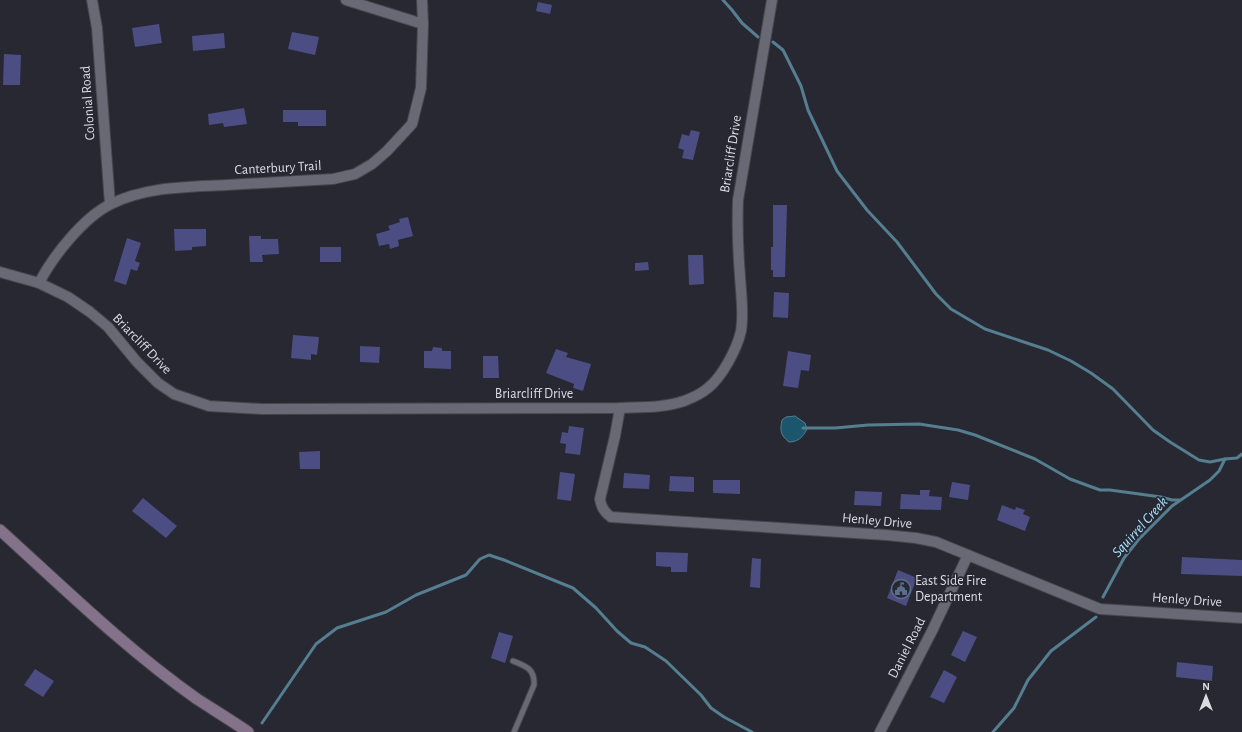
<svg xmlns="http://www.w3.org/2000/svg" width="1242" height="732" font-family="'Alegreya Sans',sans-serif">
<style>
.water{fill:#1c566d;stroke:#557e90}
.lines{fill:none;stroke-linecap:round;stroke-linejoin:round}
.stream{stroke:#557e90;stroke-width:3}
.building{fill:#4c4d83}
.service-casing{stroke:#45464d;stroke-width:7}
.minor-casing{stroke:#45464d;stroke-width:12}
.secondary-casing{stroke:#45464d;stroke-width:13}
.service{stroke:#686975;stroke-width:5}
.minor{stroke:#686975;stroke-width:10}
.secondary{stroke:#84728a;stroke-width:11}
.labels{text-anchor:middle;dominant-baseline:central;stroke-width:3.5;stroke-linejoin:round;paint-order:stroke}
.street-label{font-size:14px;fill:#dbdce2;stroke:#272832}
.poi-label{font-size:14px;fill:#dbdce2;stroke:#272832;text-anchor:start}
.water-label{font-size:15px;font-style:italic;fill:#a8e2fe;stroke:#272832}
</style>
<rect width="100%" height="100%" fill="#272832"/>
<path class="water" d="M795,416L805,423L807,429C803,437 798,442 789,442C780,435 780,430 782,420L786,417Z"/>
<g class="lines">
<g class="stream">
<polyline points="723,0 732,10 742,23 758,37"/>
<polyline points="773,42 783,50 801,86 808,110 837,171 867,210 897,242 936,294 951,309 985,329 1048,350 1071,361 1091,373 1113,389 1153,430 1170,442 1199,460 1210,462 1225,459 1237,458 1242,454"/>
<polyline points="803,428 835,428 868,425 919,424 958,430 975,435 1035,459 1070,479 1100,490 1110,490 1161,497 1172,500 1180,500"/>
<polyline points="1103,597 1124,558 1139,539 1172,506 1210,480 1219,471 1225,459"/>
<polyline points="262,723 316,644 337,628 386,612 416,595 466,575 480,559 489,555 504,560 573,588 596,608 617,631 631,643 645,647 666,661 701,695 711,708 724,717 752,732"/>
<polyline points="993,732 1014,708 1028,680 1051,651 1096,617"/>
</g>
</g>
<g class="building">
<polygon points="538,2 552,5 550,14 536,11"/>
<polygon points="159,24 162,43 135,47 132,28"/>
<polygon points="292,32 319,37 315,55 288,49"/>
<polygon points="224,33 225,48 193,51 192,36"/>
<polygon points="4,54 21,55 20,85 3,85"/>
<polygon points="244,108 247,124 224,127 223,123 209,125 208,114"/>
<polygon points="283,110 326,110 326,126 298,126 298,122 283,122"/>
<polygon points="691,130 700,132 693,160 682,158 684,150 678,148 682,134 689,136"/>
<polygon points="773,205 787,205 785,277 773,277 773,270 771,270 771,247 773,247"/>
<polygon points="408,217 413,236 398,240 399,246 390,249 389,244 379,246 376,234 390,230 388,226 400,222 399,219"/>
<polygon points="174,229 206,229 206,246 192,247 192,250 175,251"/>
<polygon points="249,236 261,236 261,239 278,239 279,254 262,255 263,262 250,262"/>
<polygon points="127,238 141,243 135,261 140,263 137,271 131,269 126,285 114,281"/>
<rect x="320" y="247" width="21" height="15"/>
<polygon points="688,255 703,255 704,284 689,285"/>
<polygon points="648,262 649,270 635,271 635,263"/>
<polygon points="774,292 789,293 788,318 773,317"/>
<polygon points="293,335 319,337 317,355 311,354 311,360 291,358"/>
<polygon points="360,346 380,347 379,363 360,362"/>
<polygon points="433,347 442,348 442,351 451,351 451,369 424,368 424,351 432,351"/>
<polygon points="556,349 568,353 566,357 591,364 583,391 573,388 574,384 546,373"/>
<polygon points="788,351 811,355 809,371 801,370 798,388 783,386"/>
<polygon points="483,356 498,356 499,378 483,378"/>
<polygon points="569,426 584,428 580,455 565,453 566,444 560,443 562,432 568,433"/>
<polygon points="320,451 320,469 300,469 299,452"/>
<polygon points="560,472 575,474 571,501 557,499"/>
<polygon points="624,473 650,475 649,489 623,488"/>
<polygon points="670,476 694,477 694,492 669,491"/>
<polygon points="713,480 740,480 740,494 713,493"/>
<polygon points="952,482 970,485 968,500 949,497"/>
<polygon points="920,490 930,490 929,496 942,497 941,510 900,509 901,494 920,495"/>
<polygon points="855,491 882,492 881,506 854,505"/>
<polygon points="143,498 177,526 166,538 132,511"/>
<polygon points="1002,505 1015,510 1016,507 1025,510 1023,514 1030,517 1025,531 997,520"/>
<polygon points="656,552 688,553 687,572 671,572 671,567 656,566"/>
<polygon points="1182,557 1242,560 1242,576 1181,574"/>
<polygon points="752,558 761,559 760,588 750,587"/>
<polygon points="898,570 917,578 906,606 887,598"/>
<polygon points="963,631 977,637 965,662 951,655"/>
<polygon points="499,632 513,636 505,663 491,658"/>
<polygon points="1177,662 1213,666 1212,681 1176,677"/>
<polygon points="35,669 54,681 43,697 24,685"/>
<polygon points="944,670 957,677 944,703 930,697"/>
</g>
<g class="lines">
<defs>
<path id="service" d="M513,661C526,666 535,669 534,685L514,732"/>
<g id="minor">
<polyline points="92,0 97,28 110,204"/>
<polyline points="346,0 423,24"/>
<path d="M0,272L39,283L68,297L90,312L108,327L137,362L158,383L174,394L209,406L262,409L620,408C641,407 664,408 684,401C692,398 701,394 708,388C722,377 737,349 741,331C744,313 741,294 740,276C738,251 737,226 738,200L772,0"/>
<path d="M39,283C53,256 84,217 111,204C147,186 189,187 227,185C262,183 298,181 333,179L355,174L372,164L387,151L412,124L421,88L423,24L422,0"/>
<path d="M620,408L615,436L600,499C601,507 604,512 611,517L886,535L916,538L936,542L1100,609L1242,618"/>
<polyline points="880,732 932,631 968,555"/>
</g>
<path id="secondary" d="M0,530C64,588 126,649 197,699C214,710 232,721 248,732"/>
</defs>
<use href="#service" class="service-casing"/>
<use href="#minor" class="minor-casing"/>
<use href="#secondary" class="secondary-casing"/>
<use href="#service" class="service"/>
<use href="#minor" class="minor"/>
<use href="#secondary" class="secondary"/>
</g>
<defs>
<symbol id="civic-ring" viewBox="-11 -11 22 22"><circle r="9.5" fill="#272832" stroke="#5c6f8a" stroke-width="1.5"/><path d="M-.6-6.5H3V-4.5H.6V-3L4-1V1h2V6H-6V1h2V-1L-.6-3ZM-1.2 2.5V6h2.4V2.5Z" fill="#5c6f8a"/></symbol>
</defs>
<g fill-rule="evenodd">
<use href="#civic-ring" x="890" y="578" width="22" height="22"/>
</g>
<g class="labels">
<g class="street-label">
<text transform="translate(88 103) rotate(-94)">Colonial Road</text>
<text transform="translate(731 154) rotate(-81)">Briarcliff Drive</text>
<text transform="translate(278 168) rotate(-3)">Canterbury Trail</text>
<text transform="translate(142 344) rotate(46)">Briarcliff Drive</text>
<text x="534" y="394">Briarcliff Drive</text>
<text transform="translate(877 521) rotate(5)">Henley Drive</text>
<text transform="translate(1187 600) rotate(4)">Henley Drive</text>
<text transform="translate(907 648) rotate(-63)">Daniel Road</text>
</g>
<g class="poi-label">
<text x="915" y="581">East Side Fire<tspan x="915" dy="16">Department</tspan></text>
</g>
<g class="water-label">
<text transform="translate(1140 527) rotate(-48)">Squirrel Creek</text>
</g>
</g>
<g transform="translate(1206 696)" stroke="#272832" stroke-width="3" paint-order="stroke">
<path d="M0-3L7 15L0 10L-7 15Z" fill="#dbdce2"/>
<text y="-6" font-size="11" font-weight="bold" text-anchor="middle" fill="#dbdce2">N</text>
</g>
</svg>
